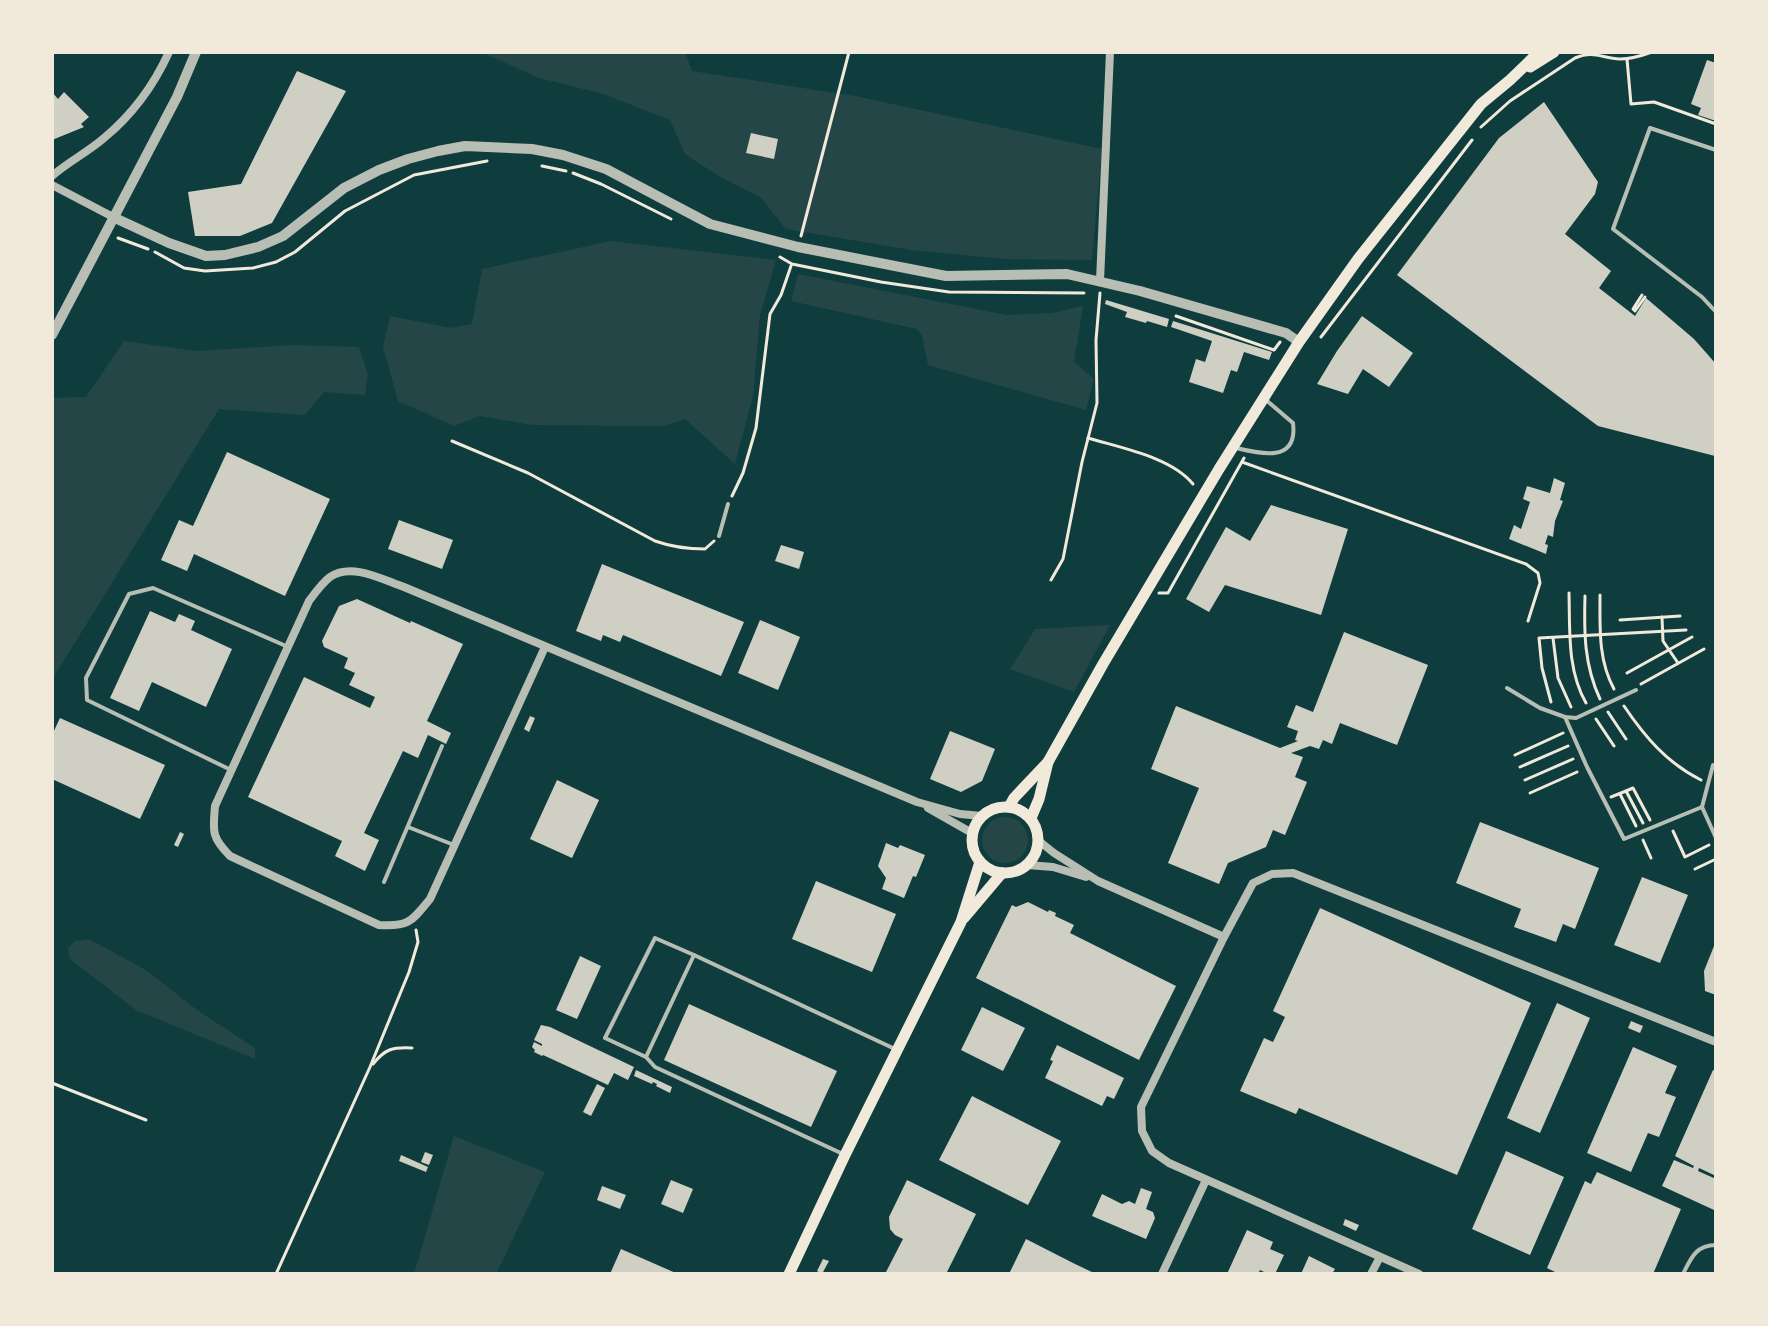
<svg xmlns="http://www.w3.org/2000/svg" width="1768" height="1326" font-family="Raleway,sans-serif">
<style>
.green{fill:#244646}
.building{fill:#cfcfc3}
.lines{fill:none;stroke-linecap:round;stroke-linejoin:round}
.path{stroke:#f1e9da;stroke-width:3}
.service{stroke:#b8beb3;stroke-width:4}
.minor{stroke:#b8beb3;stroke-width:8}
.tertiary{stroke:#b8beb3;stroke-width:10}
.secondary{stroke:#f1e9da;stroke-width:11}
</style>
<rect width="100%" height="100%" fill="#0f3d3e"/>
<g class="green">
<polygon points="481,52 685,52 692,71 855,96 1102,149 1092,260 1004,259 911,250 786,229 761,198 717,175 685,154 670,120 603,94 539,78"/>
<polygon points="611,241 776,260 760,315 753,396 735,464 685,419 664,426 532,425 480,416 454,426 398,401 383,347 390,316 451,328 472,324 482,269"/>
<polygon points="798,274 1007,315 1052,313 1083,306 1074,362 1094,379 1086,410 928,365 922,335 917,329 791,301"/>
<polygon points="124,341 197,351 292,345 359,347 368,375 365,395 324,392 305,415 219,409 52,680 52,398 86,397"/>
<polygon points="1110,625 1074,692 1010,669 1035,629"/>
<circle cx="1005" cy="840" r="23"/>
<polygon points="89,939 146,970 197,1010 255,1048 255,1059 136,1010 70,959 68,948 75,941"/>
<polygon points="454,1136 545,1172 496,1274 414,1274"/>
</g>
<g class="building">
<polygon points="1707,60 1716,63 1716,121 1698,115 1701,108 1691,104"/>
<polygon points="297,71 346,91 272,223 240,236 195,236 188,192 241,184"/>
<polygon points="52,92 58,99 64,92 89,117 81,124 84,127 52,140"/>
<polygon points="1544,102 1598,182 1595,194 1565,234 1611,271 1599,288 1635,316 1646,298 1694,339 1716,364 1715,456 1598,426 1397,275 1499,138"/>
<polygon points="751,133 778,139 774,159 746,153"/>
<polygon points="1106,300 1169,319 1167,327 1147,321 1146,323 1125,317 1127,312 1105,304"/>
<polygon points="1362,316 1413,353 1389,387 1363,369 1348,394 1317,384 1337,351"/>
<polygon points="1173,321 1272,352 1269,360 1244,352 1237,372 1231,370 1223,393 1189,382 1196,359 1205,362 1212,341 1171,327"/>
<polygon points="227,452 330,499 285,596 194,554 187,571 161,560 179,520 193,526"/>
<polygon points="1554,478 1565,483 1560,500 1563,501 1555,521 1553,537 1548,535 1545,544 1548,545 1546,554 1509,539 1514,525 1521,529 1530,502 1523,499 1527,486 1550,493"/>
<polygon points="1271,505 1348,529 1321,615 1225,585 1209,612 1186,599 1226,527 1250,541"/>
<polygon points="399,520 453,540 442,569 388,549"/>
<polygon points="781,545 804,552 799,569 775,561"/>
<polygon points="602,564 744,622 721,676 623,635 620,642 603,635 601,641 576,631"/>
<polygon points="357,599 410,623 411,621 463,644 427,721 451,733 446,744 428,735 418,758 403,751 364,833 379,840 365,871 335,856 342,841 248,797 304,677 370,708 375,697 349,685 355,673 344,668 348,658 324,647 322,641 339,606"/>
<polygon points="150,611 175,622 179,614 195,621 191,630 232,649 206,707 152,682 139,711 110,698"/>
<polygon points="760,620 800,637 778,690 738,673"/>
<polygon points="1344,632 1428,665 1397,745 1340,723 1332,744 1323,740 1319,749 1310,746 1291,753 1303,757 1295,777 1307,782 1285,835 1273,830 1266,847 1228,863 1219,884 1168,863 1199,788 1151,769 1176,706 1280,748 1298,741 1295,740 1298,731 1287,727 1296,705 1313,712"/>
<polygon points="530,716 535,718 529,732 524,729"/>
<polygon points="60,718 165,765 140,819 52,779 52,735"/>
<polygon points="950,731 995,749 982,781 961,792 930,779"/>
<polygon points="557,780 599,800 572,858 530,839"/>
<polygon points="1480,822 1599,868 1575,929 1563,924 1556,942 1514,927 1521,909 1456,883"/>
<polygon points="180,832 184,834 178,847 174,845"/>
<polygon points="886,843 898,848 900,845 925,855 916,877 913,876 904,898 882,889 886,878 878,866"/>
<polygon points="1642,877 1688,895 1660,963 1614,945"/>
<polygon points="816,881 896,914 872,972 792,939"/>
<polygon points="1028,902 1048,912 1049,910 1056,913 1055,916 1074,925 1070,933 1176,986 1139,1060 976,978 1012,905 1016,907"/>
<polygon points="1320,908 1531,1003 1457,1175 1299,1108 1296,1114 1240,1091 1264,1038 1273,1042 1285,1017 1273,1011"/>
<polygon points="1716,941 1716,995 1705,991 1704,971"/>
<polygon points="580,956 601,966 577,1019 556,1010"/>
<polygon points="1557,1003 1590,1018 1540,1133 1507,1118"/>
<polygon points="689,1004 837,1071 811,1127 664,1060"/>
<polygon points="982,1007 1025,1028 1003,1071 961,1050"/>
<polygon points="1631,1021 1643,1026 1640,1033 1628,1028"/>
<polygon points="541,1025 550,1027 634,1067 628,1080 614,1073 608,1085 543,1055 542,1056 534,1052 535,1050 532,1047 534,1042 542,1046 542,1044 534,1040"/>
<polygon points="1057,1045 1124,1078 1114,1099 1107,1096 1102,1106 1045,1078 1053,1061 1050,1060"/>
<polygon points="1633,1047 1677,1066 1665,1093 1676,1097 1659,1137 1648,1133 1631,1172 1587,1153"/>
<polygon points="636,1070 672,1087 670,1093 656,1086 657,1084 653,1082 652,1084 634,1076"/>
<polygon points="1713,1070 1716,1071 1716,1176 1699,1168 1698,1171 1716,1179 1716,1205 1714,1210 1662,1186 1674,1160 1693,1168 1694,1166 1675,1156"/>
<polygon points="597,1084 605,1088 591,1116 583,1112"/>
<polygon points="972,1096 1061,1141 1028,1205 939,1160"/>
<polygon points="1506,1151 1564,1177 1530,1255 1472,1229"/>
<polygon points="425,1152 433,1155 429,1165 421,1162"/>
<polygon points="401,1155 428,1167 426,1172 399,1161"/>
<polygon points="1597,1172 1681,1209 1653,1274 1559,1274 1547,1268 1585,1181 1591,1184"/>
<polygon points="671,1180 693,1189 683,1213 661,1204"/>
<polygon points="907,1180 976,1214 946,1274 885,1274 903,1239 895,1235 890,1229 889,1217"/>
<polygon points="602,1186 626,1195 620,1209 597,1200"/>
<polygon points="1141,1188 1152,1192 1146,1209 1153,1212 1155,1218 1146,1239 1092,1216 1102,1194 1122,1204 1129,1201 1135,1204"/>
<polygon points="1345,1219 1359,1225 1356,1231 1343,1225"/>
<polygon points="1247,1230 1273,1242 1270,1249 1284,1255 1275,1274 1268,1274 1260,1270 1258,1274 1227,1274"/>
<polygon points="1026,1239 1073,1263 1096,1274 1009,1274"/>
<polygon points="621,1249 678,1274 610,1274"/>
<polygon points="1309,1256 1335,1269 1332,1274 1301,1274"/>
<polygon points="823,1259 829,1261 822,1274 817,1271"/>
</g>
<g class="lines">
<g class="path">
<polyline points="1627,59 1631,104 1654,102 1716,124"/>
<path d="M1481,127L1510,101L1575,58C1594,50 1601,58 1620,59C1631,59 1641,56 1652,52"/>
<polyline points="542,166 566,171"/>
<polyline points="573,173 601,184 671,219"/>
<polyline points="801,236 849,52"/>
<polyline points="118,238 148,249"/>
<polyline points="155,252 184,268 205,271 253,268 276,262 295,252 345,211 414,175 487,161"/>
<polyline points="780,257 792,264 881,282 949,292 1084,293"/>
<polyline points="1642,295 1633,309 1635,311 1645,297"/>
<polyline points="1176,316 1274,350 1280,342"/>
<polyline points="1321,337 1472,140"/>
<path d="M1088,438C1121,448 1171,457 1193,484"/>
<path d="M452,441L528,473L655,541C672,547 686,549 705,549L714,541"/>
<polyline points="1242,462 1526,564 1538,573 1540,583 1528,621"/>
<polyline points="732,496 743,473 756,428 770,314 781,295 791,266"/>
<polyline points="1051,580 1063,559 1082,462 1097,403 1096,340 1100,293"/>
<polyline points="1159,593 1168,593 1244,458"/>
<path d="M1569,593C1570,630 1567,670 1586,703"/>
<path d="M1600,595C1600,627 1598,660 1614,689"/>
<path d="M1585,596C1584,632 1584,665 1600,699"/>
<polyline points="1662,617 1663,641 1678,663"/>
<polyline points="1620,620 1680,616"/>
<polyline points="1553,638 1558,678 1571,707"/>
<polyline points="1627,673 1692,637"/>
<polyline points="1641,684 1704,649"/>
<polyline points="1551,702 1542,668 1539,638 1686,630"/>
<path d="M1624,706C1645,737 1667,763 1701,780"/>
<polyline points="1608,712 1626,739"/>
<polyline points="1596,719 1614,746"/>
<polyline points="1515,755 1563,733"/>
<polyline points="1520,767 1568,746"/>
<polyline points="1525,780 1573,759"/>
<polyline points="1626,791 1633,788 1650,820"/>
<polyline points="1530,793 1577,772"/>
<polyline points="1620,794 1636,826"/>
<polyline points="1611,797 1626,791 1643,823"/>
<polyline points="1673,831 1685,857 1709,845"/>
<polyline points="1643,840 1651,858"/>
<polyline points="1695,869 1716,859"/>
<path d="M373,1064C385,1049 392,1047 412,1048"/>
<polyline points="52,1083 146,1120"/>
<polyline points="276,1274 370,1067 409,972 418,942 416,930"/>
</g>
<g class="service">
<polyline points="1716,150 1650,128 1613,229 1702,297 1716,312"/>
<path d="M1236,448C1261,454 1298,463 1293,423L1266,400"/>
<polyline points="719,536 728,504"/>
<polyline points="1507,688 1540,708 1565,717 1576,718 1636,690"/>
<polyline points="1565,717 1587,767 1624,839 1702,807 1716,838"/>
<polyline points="231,770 87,700 86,678 129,594 153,588 286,646"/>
<polyline points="1702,807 1713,765"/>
<polyline points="408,827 454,845"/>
<polyline points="384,882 442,746"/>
<polygon points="655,938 694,955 646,1057 605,1038"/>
<polyline points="694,955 895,1049"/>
<polyline points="646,1057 655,1067 843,1154"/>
<path d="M1683,1274C1691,1258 1696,1245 1716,1245"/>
</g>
<g class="minor">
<path d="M52,176C68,162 88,152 104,138C132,115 154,85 169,52"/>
<polyline points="52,185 115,218"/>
<polyline points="1100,281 1110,52"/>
<path d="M545,647L430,899C412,921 409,927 379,925L230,856C211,837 213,831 215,806L309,601C315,593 322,583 330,577C352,562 383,580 404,587L917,802L960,814L982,816"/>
<polyline points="928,808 972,833"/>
<polyline points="1039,841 1054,853 1098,881 1224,937"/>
<polyline points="1027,865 1053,867 1086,877"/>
<polyline points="1162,1274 1206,1180"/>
<polyline points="1371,1274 1380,1257"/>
<polyline points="1419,1274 1169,1163 1152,1151 1142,1131 1141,1107 1224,937 1253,883 1272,874 1293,873 1716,1042"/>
</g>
<g class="tertiary">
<polyline points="115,218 169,243 206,256 225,255 258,247 283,236 344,188 379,170 408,159 438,151 465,146 532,149 563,155 606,169 710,224 798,247 946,276 1067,274 1140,291 1286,333 1299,342"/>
<polyline points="52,335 177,97 196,52"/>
</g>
<g class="secondary">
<polyline points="1530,67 1554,52"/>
<circle cx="1005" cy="840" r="33"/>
<polyline points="1009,807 1014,798 1048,762 1103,664 1219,469 1299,342 1358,259 1481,104 1510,80 1539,52"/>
<polyline points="1031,818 1039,799 1048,762"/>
<polyline points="964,918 1002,873"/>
<polyline points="789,1274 845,1155 961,922 980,862"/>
</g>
</g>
<rect width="1768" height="1326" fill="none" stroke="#f1e9da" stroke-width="108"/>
</svg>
